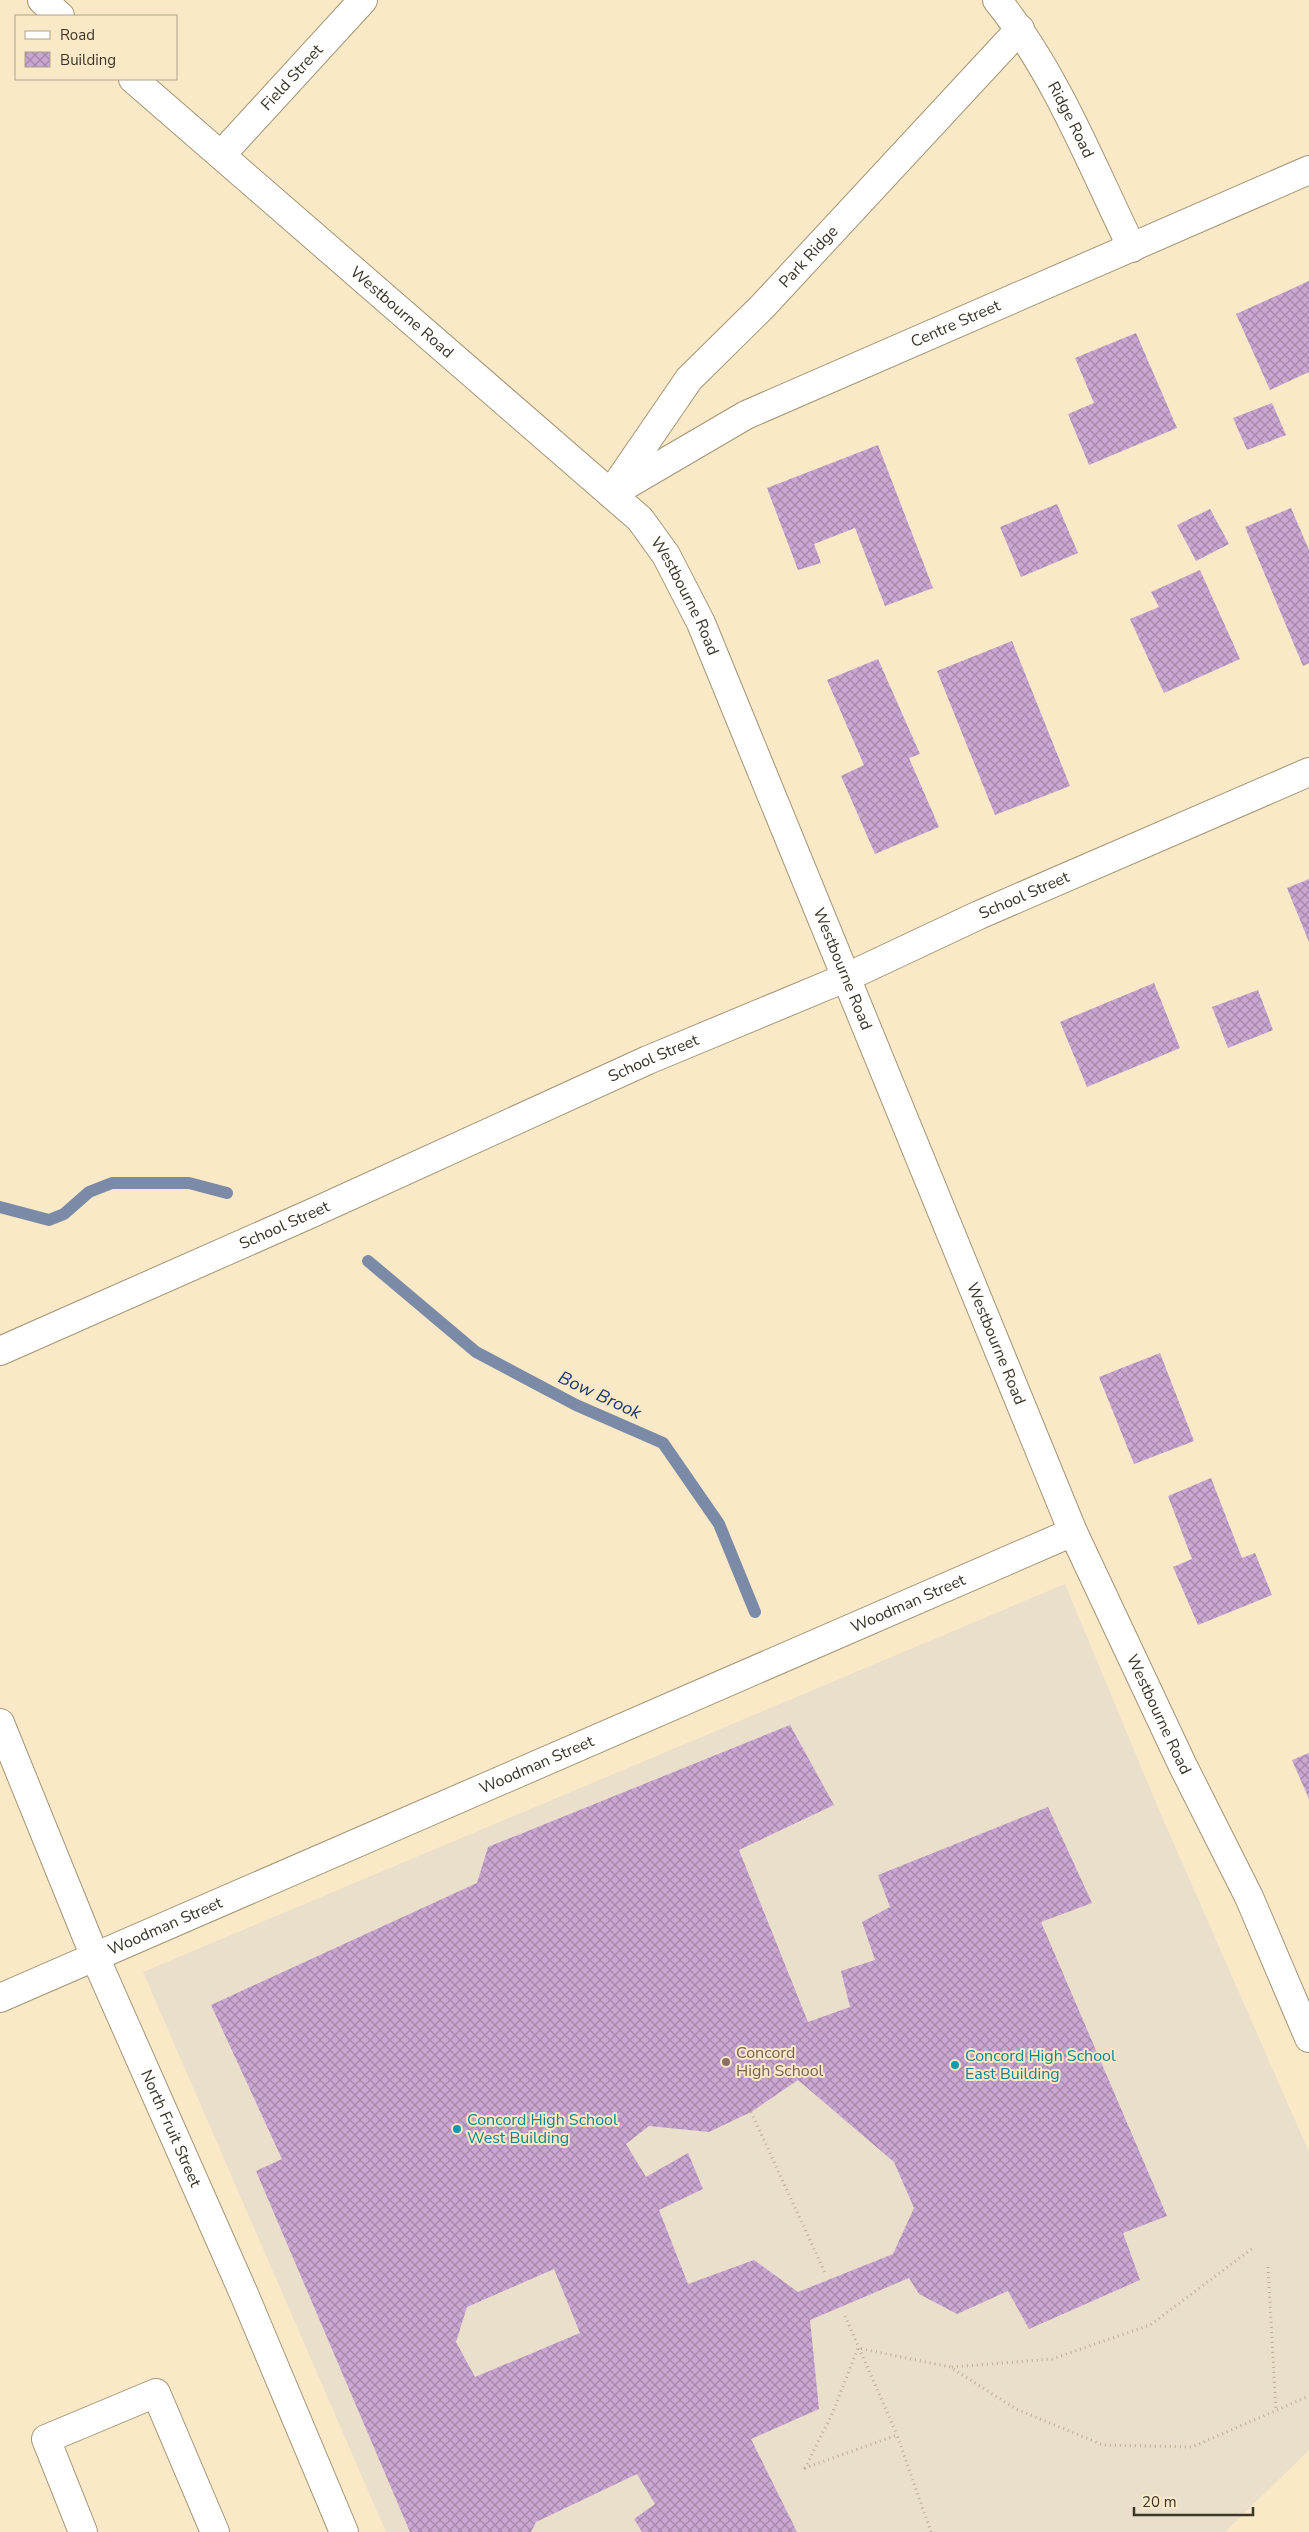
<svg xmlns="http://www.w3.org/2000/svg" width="1309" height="2532" font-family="'Nunito Sans',sans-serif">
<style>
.education{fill:#eadfcb}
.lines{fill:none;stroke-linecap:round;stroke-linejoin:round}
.stream{stroke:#7a8aa7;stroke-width:12}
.building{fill:url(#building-cross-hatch);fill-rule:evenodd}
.minor-casing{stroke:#a49475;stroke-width:30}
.path{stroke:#bbae93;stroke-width:3;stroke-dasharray:1 4;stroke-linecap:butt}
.minor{stroke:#fff;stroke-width:28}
.education-dot{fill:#8d6e63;stroke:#f9e9c7;stroke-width:2}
.culture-dot{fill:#0f9aa8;stroke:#f9e9c7;stroke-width:2}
.labels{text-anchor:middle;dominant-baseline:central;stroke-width:4;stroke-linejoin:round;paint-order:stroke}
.street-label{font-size:16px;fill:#3c3528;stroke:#f9e9c7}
.education-label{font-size:16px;fill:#785e54;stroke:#f9e9c7;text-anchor:start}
.culture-label{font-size:16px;fill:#0d838f;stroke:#f9e9c7;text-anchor:start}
.water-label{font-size:18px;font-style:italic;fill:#1c3870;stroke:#f9e9c7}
</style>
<defs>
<pattern id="building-cross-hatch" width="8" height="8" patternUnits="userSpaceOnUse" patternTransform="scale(1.25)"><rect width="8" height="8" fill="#caa6d2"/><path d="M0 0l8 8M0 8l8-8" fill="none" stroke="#a588aa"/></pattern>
</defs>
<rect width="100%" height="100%" fill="#f9e9c7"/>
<polygon class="education" points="1065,1584 1156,1803 1309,2152 1309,2450 1225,2532 386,2532 143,1972"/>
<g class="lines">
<g class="stream">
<polyline points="0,1207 49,1220 64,1214 89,1192 112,1183 189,1183 227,1193"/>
<polyline points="368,1261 476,1352 576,1405 663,1443 719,1524 755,1612"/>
</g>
</g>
<g class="building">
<polygon points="1309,281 1309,372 1270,390 1236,314"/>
<polygon points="1136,333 1177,428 1089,465 1068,414 1094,403 1075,358"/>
<polygon points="1272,403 1286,435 1247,450 1233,418"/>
<polygon points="878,445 933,588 885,606 855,528 814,544 821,563 798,570 767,488"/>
<polygon points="1057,504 1078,553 1021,577 1000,527"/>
<polygon points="1291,508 1309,550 1309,663 1303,666 1245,527"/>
<polygon points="1210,509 1229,544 1196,561 1177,525"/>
<polygon points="1200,570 1240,659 1164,693 1130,619 1159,607 1151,592"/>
<polygon points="1012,641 1070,786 995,815 937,671"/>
<polygon points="878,659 920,754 909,758 939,827 875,854 841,776 864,765 827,680"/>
<polygon points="1309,879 1309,942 1287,888"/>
<polygon points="1154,983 1180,1048 1087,1087 1060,1022"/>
<polygon points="1258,990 1273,1030 1228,1048 1212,1007"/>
<polygon points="1160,1353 1194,1441 1134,1464 1099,1377"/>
<polygon points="1211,1478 1242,1558 1255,1553 1272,1595 1198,1625 1173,1567 1192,1559 1168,1496"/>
<path d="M790,1725L834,1805L739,1850L808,2022L850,2007L841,1971L875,1960L862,1922L890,1907L878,1875L1048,1807L1092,1903L1041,1922L1167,2216L1123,2233L1140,2280L1029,2329L1008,2291L957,2314L919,2294L909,2278L810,2320L819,2409L751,2439L797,2532H642L634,2519L655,2504L637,2474L536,2522L531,2532H410L256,2171L282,2159L211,2005L477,1883L488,1847ZM798,2080L894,2162L914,2208L893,2254L798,2292L754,2260L688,2284L659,2210L703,2189L688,2153L646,2177L626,2144L649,2126L709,2132L751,2112ZM554,2269L580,2333L475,2377L456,2342L467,2307Z"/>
<polygon points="1309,1753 1309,1799 1292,1760"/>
</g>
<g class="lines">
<defs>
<g id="minor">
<polyline points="42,0 60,16"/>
<path id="s1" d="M997,0C1056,73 1091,164 1132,248"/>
<path id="s2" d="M133,79L640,519L666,555L701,623L1073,1532L1182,1764L1249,1897L1309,2038"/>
<path id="s3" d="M221,155L363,0"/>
<path id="s4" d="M615,487L689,379L762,307L1020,29"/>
<path id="s5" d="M611,494L746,415L1309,170"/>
<path id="s6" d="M0,1351L310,1214L648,1060L845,978L979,915L1309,772"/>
<path id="s7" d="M0,1723L95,1957L244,2294L344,2532"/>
<path id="s8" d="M0,1998L1073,1532"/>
<polyline points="83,2532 46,2439 156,2393 215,2532"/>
</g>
</defs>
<use href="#minor" class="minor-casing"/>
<g class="path">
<polyline points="751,2112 826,2275"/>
<polyline points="1268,2267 1276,2411"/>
<polyline points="845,2316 897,2435"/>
<polyline points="952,2367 1052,2359 1150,2325 1254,2247"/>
<polyline points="931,2532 897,2435 805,2468 832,2414 858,2348 950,2367 1016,2409 1103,2445 1192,2447 1309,2396"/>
</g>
<use href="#minor" class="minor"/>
</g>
<circle class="education-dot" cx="726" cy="2062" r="5"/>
<g class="culture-dot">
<circle cx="955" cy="2065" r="5"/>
<circle cx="457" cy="2129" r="5"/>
</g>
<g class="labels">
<g class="street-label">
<text stroke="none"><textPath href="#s3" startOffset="105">Field Street</textPath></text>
<text stroke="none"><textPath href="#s1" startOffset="141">Ridge Road</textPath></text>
<text stroke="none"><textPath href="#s4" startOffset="302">Park Ridge</textPath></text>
<text stroke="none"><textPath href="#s2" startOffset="356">Westbourne Road</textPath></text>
<text stroke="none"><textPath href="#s5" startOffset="385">Centre Street</textPath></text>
<text stroke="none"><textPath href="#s2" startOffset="761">Westbourne Road</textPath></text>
<text stroke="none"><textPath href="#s6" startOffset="1121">School Street</textPath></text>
<text stroke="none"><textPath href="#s2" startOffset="1166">Westbourne Road</textPath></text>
<text stroke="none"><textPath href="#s6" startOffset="716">School Street</textPath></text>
<text stroke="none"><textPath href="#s6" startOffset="311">School Street</textPath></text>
<text stroke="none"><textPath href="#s2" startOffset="1571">Westbourne Road</textPath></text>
<text stroke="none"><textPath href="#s8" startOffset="990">Woodman Street</textPath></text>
<text stroke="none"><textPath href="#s2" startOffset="1976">Westbourne Road</textPath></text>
<text stroke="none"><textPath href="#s8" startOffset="585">Woodman Street</textPath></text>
<text stroke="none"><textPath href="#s8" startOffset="180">Woodman Street</textPath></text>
<text stroke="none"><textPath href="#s7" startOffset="440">North Fruit Street</textPath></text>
</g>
<g class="education-label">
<text x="736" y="2053">Concord<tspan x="736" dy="18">High School</tspan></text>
</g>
<g class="culture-label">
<text x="965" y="2056">Concord High School<tspan x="965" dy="18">East Building</tspan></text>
<text x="467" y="2120">Concord High School<tspan x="467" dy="18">West Building</tspan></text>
</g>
<g class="water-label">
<text transform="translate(600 1395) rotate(25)">Bow Brook</text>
</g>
</g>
<rect x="15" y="15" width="162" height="65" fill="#f9e9c7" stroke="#ada187"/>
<rect x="25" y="31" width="25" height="8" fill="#ffffff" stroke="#ada187"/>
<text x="60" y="40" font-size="15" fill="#3c3528">Road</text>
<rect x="25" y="52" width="25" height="15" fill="url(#building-cross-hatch)" stroke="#ada187"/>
<text x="60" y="65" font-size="15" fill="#3c3528">Building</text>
<path d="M1134 2507v8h119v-8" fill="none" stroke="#3c3528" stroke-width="2.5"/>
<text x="1142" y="2507" font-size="15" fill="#3c3528" stroke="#f9e9c7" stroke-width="4" paint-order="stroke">20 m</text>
</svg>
